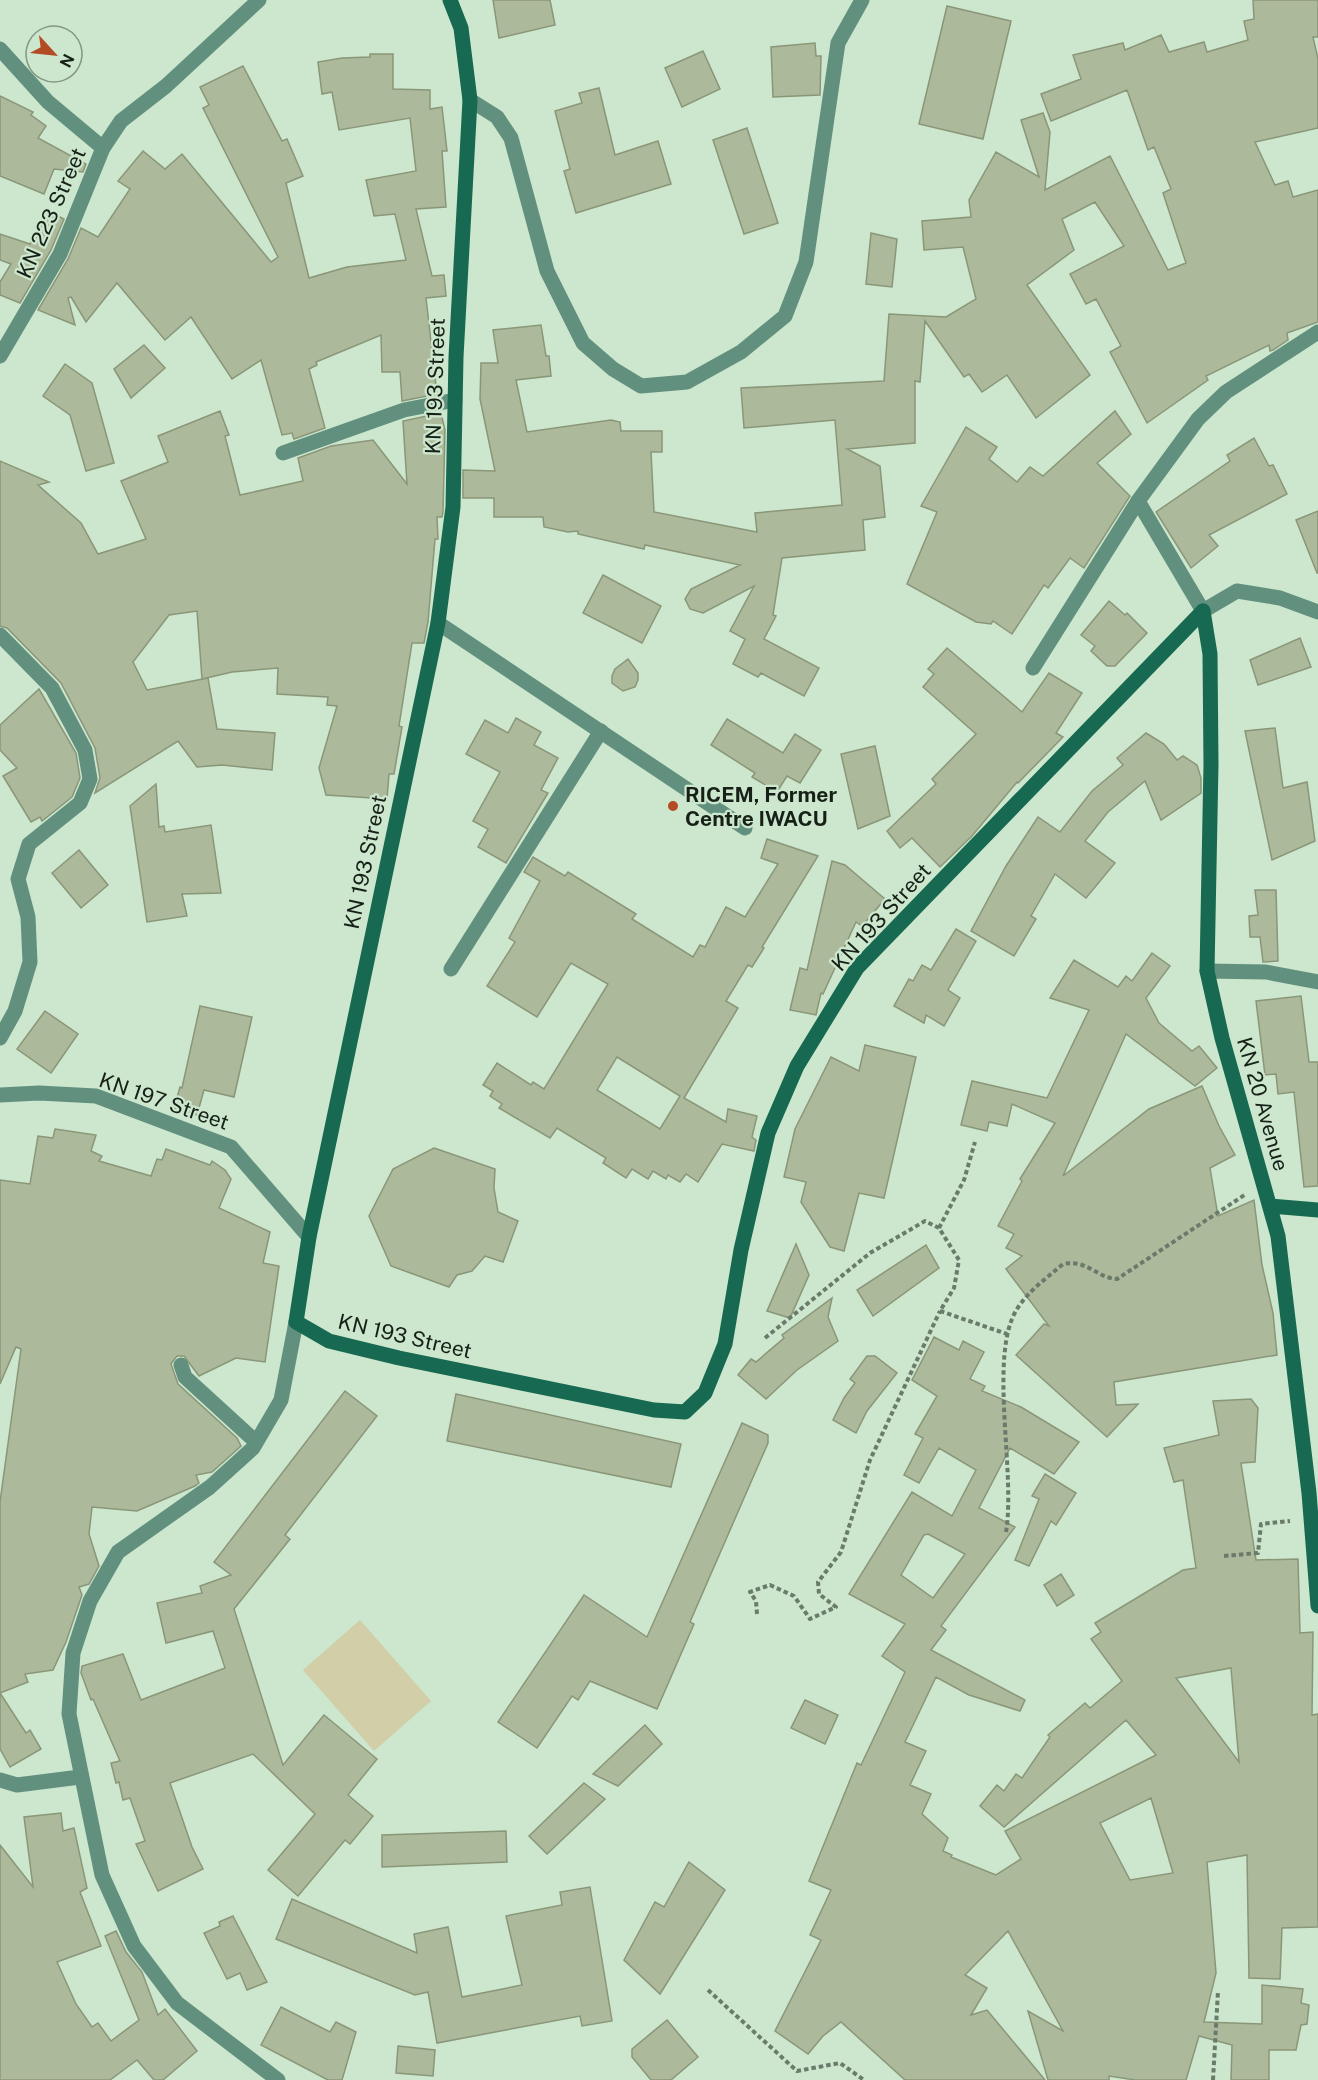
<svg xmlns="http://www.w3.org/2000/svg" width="1318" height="2080" font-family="'Public Sans',sans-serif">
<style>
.green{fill:#d1cea8}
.building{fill:#adb99b;stroke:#8a9678;stroke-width:1.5;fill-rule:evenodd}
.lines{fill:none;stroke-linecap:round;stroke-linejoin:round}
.path{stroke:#6a7b6b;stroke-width:4;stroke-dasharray:4.5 3;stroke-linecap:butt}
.lane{stroke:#62907e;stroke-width:15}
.street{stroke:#62907e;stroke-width:15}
.secondary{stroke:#176951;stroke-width:15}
.poi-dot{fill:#b34c25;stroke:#cce7cd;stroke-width:2}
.labels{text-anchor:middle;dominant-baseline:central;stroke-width:4.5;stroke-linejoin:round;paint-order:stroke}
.street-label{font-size:21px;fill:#162017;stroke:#cce7cd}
.poi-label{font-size:21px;font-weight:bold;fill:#162017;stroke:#cce7cd;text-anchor:start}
</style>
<rect width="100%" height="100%" fill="#cce7cd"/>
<polygon class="green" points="360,1620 431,1701 374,1751 303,1670"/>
<g class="building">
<polygon points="493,0 550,0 555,25 499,38"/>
<polygon points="1253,0 1318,0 1318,37 1313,37 1318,59 1318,128 1255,142 1275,185 1288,181 1293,197 1318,190 1318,322 1287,333 1288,340 1273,350 1270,351 1269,345 1206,376 1208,380 1147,423 1110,352 1121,346 1096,299 1086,304 1070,274 1124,246 1095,202 1062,219 1074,250 1027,285 1090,375 1036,418 1007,375 982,392 969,374 964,377 925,321 920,382 915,381 915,443 847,449 880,466 885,517 863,520 865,550 782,558 773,615 776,616 764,639 819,668 804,696 761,673 758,677 733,664 745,639 730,631 754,586 703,613 690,609 685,599 691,589 740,565 645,545 644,549 578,534 578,531 568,532 544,527 543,517 494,517 494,498 463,498 463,470 495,471 480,399 481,363 498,363 493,330 541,325 546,356 549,356 551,376 516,380 527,432 611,420 620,422 621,431 662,431 662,452 651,452 654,512 757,532 755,513 842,505 835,420 744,428 741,388 884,381 889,314 946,317 976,299 963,247 924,250 922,221 971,217 969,200 996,152 1039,177 1021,120 1043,113 1050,132 1045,190 1110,156 1168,270 1186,263 1163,193 1171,189 1154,147 1148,150 1127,90 1051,121 1041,94 1081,79 1073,55 1123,43 1125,50 1161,35 1169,52 1204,42 1207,52 1248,40 1244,21 1254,19"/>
<polygon points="947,6 1011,21 983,139 919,124"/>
<polygon points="815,43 816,56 821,56 820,95 773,97 771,47"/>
<polygon points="703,51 720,89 682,107 665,68"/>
<polygon points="370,54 393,54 393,89 430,90 430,109 442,107 447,151 442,151 446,207 416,209 432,276 444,275 446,296 426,298 437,394 402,401 400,372 382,372 381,335 316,362 317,365 309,369 325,428 294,439 292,433 282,435 261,360 232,379 191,317 165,340 117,283 86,322 71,297 68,298 75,325 38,310 68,259 81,228 98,237 130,189 118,181 143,151 165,169 182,154 271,262 278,257 203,108 209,105 200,87 243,66 282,141 287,139 303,176 286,183 309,278 347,267 406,260 395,214 374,216 366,180 416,171 410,118 339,130 332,92 322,94 318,62 342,58 370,57"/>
<polygon points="599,88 615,155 658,141 671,184 576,213 564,171 570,169 555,111 582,103 579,93"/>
<polygon points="0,96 33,112 31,115 46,126 38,138 86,164 83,172 54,169 44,194 0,176"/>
<polygon points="747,128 778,223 744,234 713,140"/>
<polygon points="47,210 64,219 51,250 20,303 0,295 0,282 11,264 0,260 0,234 30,244"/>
<polygon points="871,233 897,239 892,287 866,284"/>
<polygon points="144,345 165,368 131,398 114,369"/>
<polygon points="65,364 92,383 114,463 86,471 70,415 43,396"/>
<polygon points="220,411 229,435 225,436 240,495 303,481 298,458 331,446 373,440 407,484 403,421 441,413 445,430 443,512 442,517 437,517 438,539 435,539 428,622 424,643 412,643 399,726 402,727 394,774 389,774 387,799 326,795 319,768 337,706 327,705 328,697 277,694 278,668 232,672 202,679 197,611 169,615 133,662 147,690 208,678 217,729 275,733 272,770 222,765 197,767 178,741 95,793 100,778 95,748 61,683 7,628 0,626 0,461 49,482 38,485 81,523 98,554 146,539 121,481 168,462 158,436"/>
<polygon points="1115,411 1131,434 1097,463 1130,496 1084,568 1070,558 1048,588 1044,585 1012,634 993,621 991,624 976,622 907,584 937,512 921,506 966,427 997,447 989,459 1017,482 1030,467 1043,476"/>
<polygon points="1254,438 1269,466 1273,465 1287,494 1209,535 1218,546 1191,568 1156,512 1230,461 1227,455"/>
<polygon points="1318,511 1318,573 1317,573 1296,520"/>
<polygon points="603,575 661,606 642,643 583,613"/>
<polygon points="1109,601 1125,615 1127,613 1147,633 1115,666 1107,666 1091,651 1095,646 1081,635"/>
<polygon points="1300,638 1311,667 1258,685 1250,660"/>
<polygon points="947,648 1022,712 1049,673 1082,693 1056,733 1063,737 1018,783 1017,782 972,836 940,867 912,838 900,848 887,831 936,784 932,779 976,734 923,687 934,674 928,669"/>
<polygon points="628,659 638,673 638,680 635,687 623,691 612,683 612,676 615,669"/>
<polygon points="39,689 76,753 80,778 72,797 42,821 40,817 31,822 3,776 17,768 0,750 0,725"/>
<polygon points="516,718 541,732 534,745 558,758 541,790 548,793 506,863 478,847 488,829 473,821 500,772 466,754 485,720 508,733"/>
<polygon points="727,719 783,753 795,734 821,750 800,783 787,776 777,792 752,777 755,773 711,745"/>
<polygon points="1275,728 1283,788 1307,782 1315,841 1272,860 1245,731"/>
<polygon points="1146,733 1164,744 1177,760 1183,756 1197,765 1201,778 1201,793 1161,820 1145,781 1108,812 1085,841 1115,863 1086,898 1055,874 1031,916 1036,919 1014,956 971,931 1006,866 1038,817 1060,832 1092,791 1123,765 1117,758"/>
<polygon points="875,746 890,816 858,829 841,754"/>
<polygon points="156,784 159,827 164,826 165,832 211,825 221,893 182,894 187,916 147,922 130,806"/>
<path d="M767,839L818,856L762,947L764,948L752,967L748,965L726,1001L738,1008L684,1098L726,1122L728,1109L757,1116L752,1137L756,1140L754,1151L722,1144L698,1182L686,1174L680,1182L668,1175L666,1179L653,1171L648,1179L632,1169L626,1178L603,1163L606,1158L557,1128L550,1138L499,1108L502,1104L490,1096L493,1091L483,1085L497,1063L531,1085L533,1082L544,1089L608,984L571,963L537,1017L487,986L515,942L509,938L540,881L524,872L533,857L565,876L568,872L636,914L632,919L693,957L700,945L705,947L726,907L745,917L778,864L761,858ZM617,1057L680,1096L660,1129L597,1090Z"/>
<polygon points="79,850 108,885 81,908 52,873"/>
<polygon points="832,861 845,865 885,899 862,926 856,922 823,994 821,993 816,1015 790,1010 800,968 807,970"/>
<polygon points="1255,890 1276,890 1278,961 1263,962 1260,937 1250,937 1249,916 1258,915"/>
<polygon points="956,929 976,941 948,990 960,998 944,1026 926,1015 924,1023 894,1006 909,979 913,981 922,965 931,970"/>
<polygon points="1152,953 1170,966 1146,998 1159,1023 1192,1051 1199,1046 1217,1068 1195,1086 1126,1034 1063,1176 1149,1109 1202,1086 1219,1126 1235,1155 1210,1168 1218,1216 1254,1200 1262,1265 1273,1313 1277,1355 1114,1382 1116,1405 1138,1404 1107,1437 1016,1355 1044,1324 1049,1326 1006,1269 1022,1256 1006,1248 1014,1234 998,1226 1022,1181 1020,1179 1055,1123 1012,1104 1007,1126 989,1122 987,1131 961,1125 972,1081 1047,1098 1089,1010 1050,998 1074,960 1118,987 1126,976 1132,981"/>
<polygon points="1301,996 1309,1062 1318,1062 1318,1186 1304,1187 1294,1092 1278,1094 1276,1074 1265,1075 1256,1001"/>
<polygon points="200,1006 252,1017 234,1097 204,1090 197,1115 174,1108 180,1087 182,1088"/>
<polygon points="45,1011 78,1034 51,1073 17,1049"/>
<polygon points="865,1045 916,1057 884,1198 859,1193 844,1251 830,1247 801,1202 806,1182 784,1177 795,1129 831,1057 859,1071"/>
<polygon points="55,1129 96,1135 91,1151 102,1156 99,1161 151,1176 157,1159 162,1160 166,1149 210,1165 212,1161 225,1170 231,1179 219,1208 270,1232 263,1263 279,1266 265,1362 236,1358 199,1376 184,1356 177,1356 171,1364 178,1384 237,1438 241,1446 212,1472 196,1475 199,1483 195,1486 137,1511 92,1507 89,1534 99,1566 89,1584 79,1587 82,1595 66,1642 53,1670 25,1674 28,1682 0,1693 26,1733 30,1730 41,1749 10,1767 0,1749 0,1502 21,1349 16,1347 0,1384 0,1180 30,1184 38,1136 53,1138"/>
<polygon points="434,1148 495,1169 494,1188 498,1212 518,1221 503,1262 485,1256 472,1271 457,1275 449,1287 391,1266 369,1216 393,1169"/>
<polygon points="796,1244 809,1275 790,1318 767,1311"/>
<polygon points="926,1245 939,1268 873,1316 857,1290"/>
<polygon points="832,1298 828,1317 838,1341 797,1370 766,1399 738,1375 751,1359 756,1362 784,1338 782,1335"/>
<path d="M934,1337L959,1350L963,1341L984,1352L970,1379L985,1386L982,1391L1021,1407L1079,1442L1054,1474L1010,1448L979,1508L1015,1527L941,1626L946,1630L931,1650L1025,1700L1020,1711L969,1695L936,1677L905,1742L926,1751L910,1785L931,1794L922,1814L948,1838L943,1851L952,1855L951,1857L996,1875L1021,1859L1005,1831L1156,1755L1126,1720L1004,1827L980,1806L997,1785L1004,1791L1016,1774L1022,1778L1050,1737L1048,1735L1085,1703L1090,1708L1122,1681L1091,1639L1101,1632L1095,1623L1183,1570L1196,1568L1183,1480L1174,1482L1164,1448L1219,1435L1213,1401L1251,1399L1258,1408L1255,1462L1241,1463L1256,1560L1298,1559L1300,1633L1313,1632L1312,1715L1318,1714V1927L1282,1928L1280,1979L1249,1978L1247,1855L1207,1862L1216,1973L1204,2022L1262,2024V1985L1303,1989L1301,2003L1309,2005L1307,2024L1301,2025L1296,2050H1269V2080H1231L1232,2045L1199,2036L1186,2080H1135L1109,2076V2080H1048L1028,2011L1063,2031L1008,1931L965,1975L987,1988L971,2015L987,2010L1045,2080H905L841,2022L823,2036L808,2054L775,2031L821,1940L810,1935L831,1890L809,1881L857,1763L861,1765L905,1672L882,1656L905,1624L849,1594L912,1492L952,1516L976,1470L939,1448L919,1483L904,1475L923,1438L915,1434L937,1396L912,1380ZM928,1534L965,1554L933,1598L901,1575L924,1535ZM1231,1668L1239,1762L1176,1678ZM1151,1798L1173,1873L1130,1880L1100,1823Z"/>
<polygon points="867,1356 875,1356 897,1373 867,1411 856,1433 833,1420 844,1398 855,1383 850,1379"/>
<polygon points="345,1391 377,1416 285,1535 290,1539 234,1609 283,1765 324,1715 377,1759 348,1795 373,1816 350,1844 345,1840 298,1896 268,1870 315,1814 253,1754 170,1783 192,1847 203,1869 158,1891 136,1844 145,1841 130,1798 123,1800 119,1782 116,1783 111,1763 120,1761 93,1699 91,1700 81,1673 82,1666 123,1654 141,1700 225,1668 213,1631 166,1643 157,1603 202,1593 200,1586 231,1575 214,1562"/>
<polygon points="456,1394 681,1444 671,1487 447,1441"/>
<polygon points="742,1423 768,1435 768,1443 690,1622 694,1624 657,1709 590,1681 578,1700 572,1696 537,1748 498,1722 584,1595 647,1637"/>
<polygon points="1045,1474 1076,1493 1056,1525 1051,1521 1029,1566 1015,1560 1039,1499 1032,1496"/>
<polygon points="1061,1574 1074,1595 1057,1606 1044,1585"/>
<polygon points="805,1700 838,1715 825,1744 791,1728"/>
<polygon points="645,1725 662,1744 618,1786 593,1774"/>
<polygon points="584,1783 605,1799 547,1854 529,1836"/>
<polygon points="61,1813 63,1831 74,1828 87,1888 80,1892 101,1946 57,1962 76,2004 92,2027 98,2023 111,2041 139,2020 105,1936 116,1931 126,1952 142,1972 158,2015 165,2009 197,2051 163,2080 154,2080 137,2060 110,2080 0,2080 0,1845 33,1887 24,1817"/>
<polygon points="506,1831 507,1862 382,1867 382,1835"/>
<polygon points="689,1862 725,1890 660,1994 624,1960 655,1902 664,1907"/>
<polygon points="590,1887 612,2021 582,2026 580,2016 437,2043 428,1992 415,1995 276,1939 292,1899 417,1953 414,1934 448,1927 462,1997 522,1985 506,1916 562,1905 560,1892"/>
<polygon points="233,1916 267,1982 247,1990 240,1973 227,1979 204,1933 220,1926 219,1922"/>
<polygon points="281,2007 330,2032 336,2022 356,2032 342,2080 328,2080 261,2045"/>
<polygon points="667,2020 698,2057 671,2080 651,2080 632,2057 632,2049"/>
<polygon points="398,2046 435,2050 433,2076 396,2073"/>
</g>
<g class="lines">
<g class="path">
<polyline points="939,1228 964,1180 975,1142"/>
<polyline points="765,1338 870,1253 925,1221 939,1228 959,1260 954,1288 940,1311 1007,1334"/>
<path d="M1006,1532C1016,1472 988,1355 1017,1309C1029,1290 1047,1278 1063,1264C1088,1259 1096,1278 1117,1279L1246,1194"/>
<polyline points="1224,1556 1258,1553 1261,1524 1290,1521"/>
<polyline points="757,1614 756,1601 750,1592 770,1585 794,1596 810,1619 836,1607 819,1594 818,1582 841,1552 870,1460 940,1311"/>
<polyline points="708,1990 797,2071 840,2063 864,2080"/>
<polyline points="1213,2080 1218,1991"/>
</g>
<g class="lane">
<polyline points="470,100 497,117 511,138 547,271 583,343 613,369 641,386 687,382 741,352 785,316 806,262 838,43 862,0"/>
<polyline points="438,623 745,828"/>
<polyline points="451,969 601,731"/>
</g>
<g class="street">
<polyline points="0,49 48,102 103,148 121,121 166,86 259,0"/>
<polyline points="0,356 60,254 103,148"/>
<polyline points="283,453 404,410 455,400"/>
<polyline points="1138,501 1203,611 1237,591 1280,598 1318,612"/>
<polyline points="0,635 52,688 85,750 90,779 80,803 29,844 18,879 28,917 30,962 15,1011 0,1038"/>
<polyline points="1033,668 1138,501 1198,419 1226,392 1318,332"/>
<polyline points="1207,971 1266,972 1318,982"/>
<polyline points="0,1095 39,1093 96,1096 231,1147 309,1237"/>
<polyline points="181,1365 185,1377 256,1442"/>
<polyline points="0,1780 17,1785 80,1777"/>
<polyline points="278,2080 177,2003 134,1946 102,1875 69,1714 73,1653 90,1601 118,1552 210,1487 253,1448 281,1400 296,1322"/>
</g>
<g class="secondary">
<polyline points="450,0 461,28 470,100 456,357 453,507 438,623 309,1237 296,1322 329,1341 399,1358 654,1410 685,1412 705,1393 725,1344 741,1250 768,1133 797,1066 857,968 1203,611"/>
<polyline points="1203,611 1210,654 1211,764 1207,971 1222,1038 1278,1236 1309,1493 1318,1606"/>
<polyline points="1270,1206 1318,1210"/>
</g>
</g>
<circle class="poi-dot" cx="673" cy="806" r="6"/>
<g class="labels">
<g class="street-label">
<text transform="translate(51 213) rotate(-66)">KN 223 Street</text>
<text transform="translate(435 386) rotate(-88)">KN 193 Street</text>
<text transform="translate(365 862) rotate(-78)">KN 193 Street</text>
<text transform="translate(881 917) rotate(-48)">KN 193 Street</text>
<text transform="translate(164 1101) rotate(19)">KN 197 Street</text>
<text transform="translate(1263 1104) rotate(74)">KN 20 Avenue</text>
<text transform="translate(405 1336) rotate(13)">KN 193 Street</text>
</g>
<g class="poi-label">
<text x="685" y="794">RICEM, Former<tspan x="685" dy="24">Centre IWACU</tspan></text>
</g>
</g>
<g transform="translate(54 54) rotate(117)"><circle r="28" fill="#cce7cd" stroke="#839784" stroke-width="1.5"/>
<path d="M0-4.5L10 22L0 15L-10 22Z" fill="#b34c25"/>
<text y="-9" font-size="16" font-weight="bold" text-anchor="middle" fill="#162017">N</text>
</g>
</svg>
